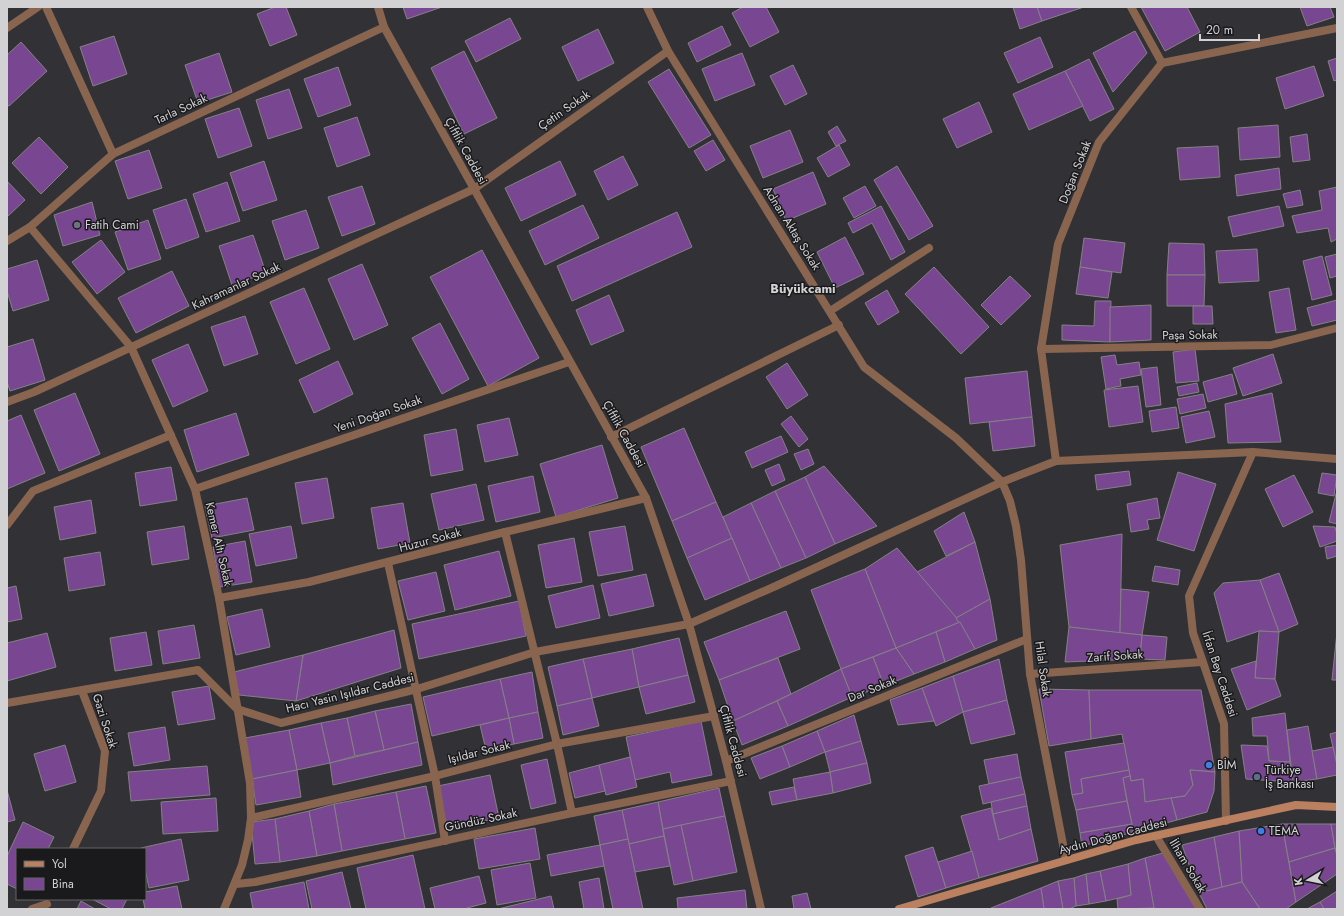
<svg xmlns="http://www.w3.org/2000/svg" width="1344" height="916" font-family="Jost,sans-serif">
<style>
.building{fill:#794791;stroke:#848185}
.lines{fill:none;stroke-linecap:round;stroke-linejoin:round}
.lane{stroke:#896550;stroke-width:8}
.street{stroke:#896550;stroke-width:8}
.secondary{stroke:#ba805f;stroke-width:8}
.worship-dot{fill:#6b7280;stroke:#1a1a1c;stroke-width:1.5}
.shop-dot{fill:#3f7fe0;stroke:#1a1a1c;stroke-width:1.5}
.service-dot{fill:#5c6f8a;stroke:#1a1a1c;stroke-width:1.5}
.labels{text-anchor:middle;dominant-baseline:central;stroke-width:3;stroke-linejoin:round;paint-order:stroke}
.street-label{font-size:12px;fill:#d2d2d4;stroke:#1a1a1c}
.poi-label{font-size:12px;fill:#d2d2d4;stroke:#1a1a1c;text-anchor:start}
.neighbourhood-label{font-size:13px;font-weight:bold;fill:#d2d2d4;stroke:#1a1a1c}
</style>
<rect width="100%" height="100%" fill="#323236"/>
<g class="building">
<polygon points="275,7 286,7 297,35 270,46 257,14"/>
<polygon points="403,7 442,7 407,19"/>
<polygon points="743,7 766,7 779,32 750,47 732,13"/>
<polygon points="1013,7 1037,7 1042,21 1020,29"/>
<polygon points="1037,7 1084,7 1042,21"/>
<polygon points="1141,7 1187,7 1200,32 1165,51"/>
<polygon points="1300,7 1330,7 1334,17 1307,26"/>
<polygon points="510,18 521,39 476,62 465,41"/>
<polygon points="722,26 731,45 697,62 688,43"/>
<polygon points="598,29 614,63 578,81 562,47"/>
<polygon points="1135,31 1147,53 1113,92 1093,53"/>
<polygon points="114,36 127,74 93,86 80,47"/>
<polygon points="1040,37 1053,67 1018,83 1004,53"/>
<polygon points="21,42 47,71 9,106 7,105 7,55"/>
<polygon points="464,51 497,118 464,134 431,68"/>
<polygon points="219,53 232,92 198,103 185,65"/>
<polygon points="742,53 755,85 715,101 702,69"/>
<polygon points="1337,58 1337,80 1334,81 1328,61"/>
<polygon points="1089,59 1114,109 1090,121 1065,71"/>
<polygon points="793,65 807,94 785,105 770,76"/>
<polygon points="1314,66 1324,96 1285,109 1276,78"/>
<polygon points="338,67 351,105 318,117 304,79"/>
<polygon points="669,69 711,135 689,148 648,82"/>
<polygon points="1065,71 1083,106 1029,130 1013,94"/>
<polygon points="289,89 302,128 268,139 256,100"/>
<polygon points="979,102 992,132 957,148 943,119"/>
<polygon points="239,108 252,146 218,158 205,119"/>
<polygon points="357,117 370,155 337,167 324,128"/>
<polygon points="1278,125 1280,157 1240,160 1238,128"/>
<polygon points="837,126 846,141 836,146 828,132"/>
<polygon points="790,130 803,162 763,178 750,146"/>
<polygon points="1307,134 1310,160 1293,162 1290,137"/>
<polygon points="39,137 68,167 41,194 12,163"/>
<polygon points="713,140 725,160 706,171 694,151"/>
<polygon points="839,145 850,165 828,177 817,158"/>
<polygon points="1218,146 1220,177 1180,180 1177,148"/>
<polygon points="149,150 162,188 128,199 115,161"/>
<polygon points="623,156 638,185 608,200 594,171"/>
<polygon points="264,161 277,200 243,211 230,173"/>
<polygon points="560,161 576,195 521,221 505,188"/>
<polygon points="897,166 933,226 909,240 874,180"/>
<polygon points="1279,168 1281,189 1237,196 1235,175"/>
<polygon points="813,172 826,204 786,221 773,189"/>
<polygon points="7,181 25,200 7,217"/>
<polygon points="227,182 240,221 206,232 193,194"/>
<polygon points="362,186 375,224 342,236 328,197"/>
<polygon points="865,186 876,206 854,218 843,198"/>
<polygon points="1337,187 1337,239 1331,242 1328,228 1297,233 1292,216 1322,210 1319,191"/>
<polygon points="1300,190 1303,205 1287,208 1283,194"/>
<polygon points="186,199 199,237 166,249 153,210"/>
<polygon points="92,202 100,235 63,246 54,215"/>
<polygon points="583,205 599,238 545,265 529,231"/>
<polygon points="881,206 905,252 891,260 872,223 853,233 848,223"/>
<polygon points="1279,206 1284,226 1233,237 1228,217"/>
<polygon points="306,210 319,248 285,260 272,221"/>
<polygon points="677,212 692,247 572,301 557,266"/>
<polygon points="148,220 161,259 128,270 115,232"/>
<polygon points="253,235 266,273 232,285 219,246"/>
<polygon points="845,237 864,274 835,288 817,252"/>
<polygon points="1084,238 1125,243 1121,273 1080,267"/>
<polygon points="101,240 125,272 97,294 72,262"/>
<polygon points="1169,243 1204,244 1205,275 1167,275"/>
<polygon points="1257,249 1259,281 1219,283 1216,251"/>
<polygon points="482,250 539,358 488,386 430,277"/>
<polygon points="1337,254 1337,276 1330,278 1325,257"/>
<polygon points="1322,256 1332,295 1312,300 1303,261"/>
<polygon points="37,260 49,300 13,311 7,291 7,269"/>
<polygon points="362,264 388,325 354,340 328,279"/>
<polygon points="934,267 989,327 961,354 905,294"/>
<polygon points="1080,267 1112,272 1108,298 1076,294"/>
<polygon points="172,271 189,306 136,333 118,298"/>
<polygon points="1167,275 1205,275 1204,306 1167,306"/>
<polygon points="1010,276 1031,296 1001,325 981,305"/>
<polygon points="304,288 330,349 296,364 270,302"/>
<polygon points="1289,288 1296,330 1276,333 1269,292"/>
<polygon points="887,290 899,312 878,325 865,303"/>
<polygon points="609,295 624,331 591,345 576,310"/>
<polygon points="1337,300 1337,320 1312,326 1307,308"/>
<polygon points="1095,301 1111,301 1110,342 1062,340 1062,325 1094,326"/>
<polygon points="1151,305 1151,340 1110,342 1110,307"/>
<polygon points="1193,306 1212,306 1213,324 1193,324"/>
<polygon points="245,316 258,354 224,366 211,327"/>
<polygon points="440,323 469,379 442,394 412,338"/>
<polygon points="33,339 45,380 10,391 7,382 7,347"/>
<polygon points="188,344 208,391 173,407 152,360"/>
<polygon points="1195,349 1199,381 1176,383 1173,352"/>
<polygon points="1273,354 1282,383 1243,396 1233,368"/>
<polygon points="1115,355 1117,365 1139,362 1141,375 1120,379 1121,386 1106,389 1101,357"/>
<polygon points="338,361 353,394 314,413 299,380"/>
<polygon points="787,363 808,395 787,409 766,377"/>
<polygon points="1157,367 1161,405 1146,407 1141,369"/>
<polygon points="1027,371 1032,417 970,424 965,378"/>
<polygon points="1232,374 1237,394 1208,402 1203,382"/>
<polygon points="1197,383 1199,392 1179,396 1177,387"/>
<polygon points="1138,386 1143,422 1109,427 1104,390"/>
<polygon points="75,393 100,454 59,471 34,410"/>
<polygon points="1272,393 1281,442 1228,443 1225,404"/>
<polygon points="1203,394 1206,408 1180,414 1177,399"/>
<polygon points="1176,407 1179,428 1152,432 1149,411"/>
<polygon points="1209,411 1215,437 1186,443 1181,417"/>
<polygon points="236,413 249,455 197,472 184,430"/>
<polygon points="21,415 45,473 7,489 7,421"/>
<polygon points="791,416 808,439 799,447 781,424"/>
<polygon points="1032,417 1035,446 993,451 989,422"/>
<polygon points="509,418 518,455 485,462 477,425"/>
<polygon points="684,428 716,502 672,521 641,447"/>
<polygon points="456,429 463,470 431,476 424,435"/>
<polygon points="781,436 788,452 752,468 745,452"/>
<polygon points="602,445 618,498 556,517 540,464"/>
<polygon points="808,449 814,464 801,470 794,454"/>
<polygon points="779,464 785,480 772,486 765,470"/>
<polygon points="824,466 877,526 835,544 805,477"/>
<polygon points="171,467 177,500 140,506 135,473"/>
<polygon points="1129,471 1131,485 1097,490 1095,475"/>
<polygon points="1178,472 1216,484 1194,551 1157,540"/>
<polygon points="1322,473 1337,475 1334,496 1318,493"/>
<polygon points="1294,475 1313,512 1283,527 1265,489"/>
<polygon points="533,476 540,512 496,522 488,486"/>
<polygon points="805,477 835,544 806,558 775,491"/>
<polygon points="327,478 334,518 302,524 295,483"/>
<polygon points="476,484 484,520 439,530 431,494"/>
<polygon points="1337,490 1337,524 1329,522"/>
<polygon points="775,491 806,558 781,568 751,503"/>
<polygon points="247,498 254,530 212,538 205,506"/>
<polygon points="1157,498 1160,518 1147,520 1149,529 1131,532 1127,504"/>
<polygon points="91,500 96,533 60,540 54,507"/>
<polygon points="716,502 732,538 687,558 672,521"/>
<polygon points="403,503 410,543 378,549 371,508"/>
<polygon points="751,503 781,568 750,581 723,517"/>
<polygon points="964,512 975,542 946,556 934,531"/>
<polygon points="184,526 189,559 152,565 147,532"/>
<polygon points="291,526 297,558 256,566 249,534"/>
<polygon points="625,526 633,570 598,576 589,532"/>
<polygon points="1313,526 1335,527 1337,534 1337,541 1320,547"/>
<polygon points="1122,534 1120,633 1069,627 1060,545"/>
<polygon points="574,538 582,582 546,588 538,545"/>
<polygon points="732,538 750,581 705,600 687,558"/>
<polygon points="245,541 252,582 220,587 213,547"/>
<polygon points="975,542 990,599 956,618 917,572"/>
<polygon points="1337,545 1337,556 1327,559 1325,547"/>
<polygon points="897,548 960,622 896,648 865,569"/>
<polygon points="499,551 511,596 455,610 444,565"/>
<polygon points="100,552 105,585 69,591 64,558"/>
<polygon points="1155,566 1180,570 1178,585 1152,581"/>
<polygon points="865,569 896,648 841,669 811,590"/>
<polygon points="436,572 445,611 408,620 398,581"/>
<polygon points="1279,573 1298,624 1279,632 1260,580"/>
<polygon points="646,574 654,606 609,616 601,584"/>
<polygon points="1260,580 1279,632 1259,631 1227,642 1214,593 1223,583"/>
<polygon points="593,585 600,618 556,628 548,596"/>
<polygon points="16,586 22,619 7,622 7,588"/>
<polygon points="1121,589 1149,592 1142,635 1120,633"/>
<polygon points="990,599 997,640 975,649 956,618"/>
<polygon points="519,601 526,636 419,659 412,624"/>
<polygon points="262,609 270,647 236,655 227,617"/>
<polygon points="786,611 800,649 719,680 704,642"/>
<polygon points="960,622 975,649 945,662 936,632"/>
<polygon points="194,625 200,658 163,664 158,631"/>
<polygon points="1069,627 1142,635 1140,659 1065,662"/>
<polygon points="394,630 401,668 296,701 303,655"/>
<polygon points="1259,631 1279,632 1275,679 1255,678"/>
<polygon points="146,632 152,665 115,671 110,638"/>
<polygon points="936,632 945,662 914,674 896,648"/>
<polygon points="1337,632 1337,680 1332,680"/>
<polygon points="47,633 56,667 7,681 7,643"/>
<polygon points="1142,635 1167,637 1165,660 1140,659"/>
<polygon points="679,638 688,675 639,687 632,649"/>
<polygon points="896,648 914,674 884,686 873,657"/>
<polygon points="632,649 639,687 592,698 583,659"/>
<polygon points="303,655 296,701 239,695 234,672"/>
<polygon points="873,657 884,686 852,697 841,669"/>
<polygon points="778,658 791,694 733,721 719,680"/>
<polygon points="583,659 592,698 557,706 548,667"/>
<polygon points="999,659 1007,700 963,712 953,676"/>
<polygon points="1256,661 1255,678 1275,679 1281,696 1247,710 1231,669"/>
<polygon points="841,669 852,697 788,726 777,701"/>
<polygon points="532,672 538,712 509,718 500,679"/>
<polygon points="688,675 695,702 646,714 639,687"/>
<polygon points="953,676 963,712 936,726 922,688"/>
<polygon points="500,679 509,718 432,736 423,697"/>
<polygon points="209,686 215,719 178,725 172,692"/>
<polygon points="922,688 934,721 898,725 890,700"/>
<polygon points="1039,689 1089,690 1091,739 1049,746"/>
<polygon points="1089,690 1201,690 1215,772 1190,770 1193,785 1185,796 1145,802 1143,779 1131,781 1122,734 1091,739"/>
<polygon points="592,698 599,726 563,735 557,706"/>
<polygon points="1007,700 1015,734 971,744 963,712"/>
<polygon points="777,701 788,726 742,745 733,721"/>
<polygon points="411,704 418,742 384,750 375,711"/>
<polygon points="375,711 384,750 355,756 347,718"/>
<polygon points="538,712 543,738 514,744 509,718"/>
<polygon points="1285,713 1290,762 1269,761 1267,736 1253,736 1252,718"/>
<polygon points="854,715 861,741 825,752 817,731"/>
<polygon points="347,718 355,756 330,763 321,723"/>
<polygon points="509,718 514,744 486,750 480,725"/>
<polygon points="701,721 712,775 672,783 670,772 635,780 626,737"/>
<polygon points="321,723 330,763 297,770 289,730"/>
<polygon points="1308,726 1317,779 1293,782 1287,730"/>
<polygon points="165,727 170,760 134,766 128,733"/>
<polygon points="289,730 297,770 252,779 245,738"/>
<polygon points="817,731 825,752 790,767 782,746"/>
<polygon points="1337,732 1337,765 1330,734"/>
<polygon points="861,741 867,763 830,772 825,752"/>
<polygon points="418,742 422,765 333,785 330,763"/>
<polygon points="1124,743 1129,770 1081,779 1083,793 1072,795 1065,752"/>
<polygon points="65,745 76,782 45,791 34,754"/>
<polygon points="1241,745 1267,746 1269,761 1290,762 1293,782 1246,779"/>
<polygon points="782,746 790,767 760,779 751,758"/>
<polygon points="1333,747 1337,765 1337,775 1317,779 1312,751"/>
<polygon points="1017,754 1021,777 989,784 984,760"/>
<polygon points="630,757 637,787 606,795 599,765"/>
<polygon points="547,759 556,803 531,809 521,765"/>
<polygon points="867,763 871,783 833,793 830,772"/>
<polygon points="599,765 605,791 575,798 569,773"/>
<polygon points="207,766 210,795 131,801 128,772"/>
<polygon points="297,770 301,797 256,805 252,779"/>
<polygon points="1129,770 1130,776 1123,778 1127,801 1076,810 1072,795 1083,793 1081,779"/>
<polygon points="1190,770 1215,772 1214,791 1207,812 1177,820 1171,798 1185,796 1193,785"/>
<polygon points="830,772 833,793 797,800 793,779"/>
<polygon points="490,775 499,818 447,829 438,786"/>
<polygon points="1130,776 1131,781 1143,779 1145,802 1171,798 1177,820 1133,832 1123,778"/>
<polygon points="1021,777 1025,794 983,804 979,786"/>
<polygon points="426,786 436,833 405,839 396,792"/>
<polygon points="794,787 797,800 772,805 769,792"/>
<polygon points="719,788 725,816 663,829 658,802"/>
<polygon points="7,790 15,820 7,822"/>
<polygon points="396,792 405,839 342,851 334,804"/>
<polygon points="1025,794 1027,806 993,814 991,802"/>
<polygon points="216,798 218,831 163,834 161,802"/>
<polygon points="1127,801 1132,824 1080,833 1076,810"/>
<polygon points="658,802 664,836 629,844 622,810"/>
<polygon points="334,804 342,851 317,856 309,811"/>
<polygon points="1027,806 1031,829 999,840 993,814"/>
<polygon points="991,808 999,840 1031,829 1038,861 979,878 961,816"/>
<polygon points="622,810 628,839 600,845 594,816"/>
<polygon points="309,811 317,856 280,862 275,819"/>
<polygon points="725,816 737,872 693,881 681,825"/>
<polygon points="275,819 280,862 255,864 251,822"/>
<polygon points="23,822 54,837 48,849 17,849 17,889 7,884 7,856"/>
<polygon points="1132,824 1133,832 1082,846 1080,833"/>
<polygon points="1282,824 1296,902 1286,909 1260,909 1242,882 1239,831"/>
<polygon points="1282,824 1331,824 1335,848 1289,862"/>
<polygon points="1331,824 1337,824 1337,856 1335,848"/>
<polygon points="681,825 693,881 674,885 663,829"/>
<polygon points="535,828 540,859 479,869 474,839"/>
<polygon points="1239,831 1242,882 1222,887 1214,837"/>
<polygon points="664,836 670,866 635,872 629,844"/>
<polygon points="1214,837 1222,887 1199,893 1182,845"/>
<polygon points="181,839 189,880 149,888 145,869 145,849 141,849 141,848"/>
<polygon points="628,839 629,844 643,909 613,909 604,866 600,845"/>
<polygon points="600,845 604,866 551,876 547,855"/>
<polygon points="933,847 946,888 918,897 905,856"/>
<polygon points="1335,848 1337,856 1337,874 1296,902 1289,862"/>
<polygon points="972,851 979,878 946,888 938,862"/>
<polygon points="1163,853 1196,909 1154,909 1145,858"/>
<polygon points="413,855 425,909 366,909 357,868"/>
<polygon points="1145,858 1154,908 1118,909 1117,899 1131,895 1128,864"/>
<polygon points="530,863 536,898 497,905 491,870"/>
<polygon points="1128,864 1131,895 1106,901 1100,871"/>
<polygon points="1100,871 1106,901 1089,904 1086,874"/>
<polygon points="342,872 351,909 312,909 306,881"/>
<polygon points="1086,874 1089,904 1076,906 1074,878"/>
<polygon points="479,876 486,903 467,908 467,909 435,909 430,888"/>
<polygon points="599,878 604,909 584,909 579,882"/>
<polygon points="1074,878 1076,906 1069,909 1063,909 1058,881"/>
<polygon points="1058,881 1063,909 1044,909 1041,888"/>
<polygon points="304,882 309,909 253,909 250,893"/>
<polygon points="1242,882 1260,909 1207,909 1199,893"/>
<polygon points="177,886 182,909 145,909 143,899 145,899 145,892"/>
<polygon points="1041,888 1044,909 991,909 991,908"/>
<polygon points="745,890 747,909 678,909 677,898"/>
<polygon points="1337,891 1337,909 1324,909 1320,902"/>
<polygon points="807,893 811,909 794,909 792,896"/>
<polygon points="551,896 554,909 498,909"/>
<polygon points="92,899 127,899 122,909 111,909"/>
<polygon points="81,901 95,909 77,909"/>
<polygon points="1320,902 1324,909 1307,909"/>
</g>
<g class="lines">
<polyline class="lane" points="830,311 929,248"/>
<g class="street">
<polyline points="46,7 113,154"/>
<polyline points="378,7 384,27 646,498 689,624 726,761 761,909"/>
<polyline points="647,7 668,51 864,367 956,438 1002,482 1010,501 1016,526 1021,560 1030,674 1066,860"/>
<polyline points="1131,7 1162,63"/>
<polyline points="7,28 38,7"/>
<polyline points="30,227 131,347 195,489 219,598 250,783 251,818 248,840 242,865 224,909"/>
<polyline points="7,241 30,227 113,154 384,27"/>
<polyline points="1041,349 1271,345 1337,328"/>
<polyline points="7,402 34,392 474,189 668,51"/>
<polyline points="611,437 839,325"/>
<polyline points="1056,461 1041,349 1058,244 1099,142 1162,63 1337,28"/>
<polyline points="195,489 569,362"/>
<polyline points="7,525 33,491 171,435"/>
<polyline points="505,532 557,744 572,813"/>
<polyline points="388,563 435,776 445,841"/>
<polyline points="219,598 309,582 505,532 646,498"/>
<polyline points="1030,674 1202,662"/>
<polyline points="7,703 198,670 237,709 281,723 417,689 535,652 689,624 778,585 1002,482 1056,461 1253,452 1337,459"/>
<polyline points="726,761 1027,639"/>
<polyline points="251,818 435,776 557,744 714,716"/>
<polyline points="1226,821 1224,724 1193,633 1189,596 1253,452"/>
<polyline points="1156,836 1200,909"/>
<polyline points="73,849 101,791 105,751 82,691"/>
<polyline points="236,884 255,882 572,813 731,781"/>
<polyline points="32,909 47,904"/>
</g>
<polyline class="secondary" points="899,909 1136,840 1296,805 1337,807"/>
</g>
<circle class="worship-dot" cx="77" cy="225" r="4"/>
<g class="shop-dot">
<circle cx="1209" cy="765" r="4"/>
<circle cx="1261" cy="831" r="4"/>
</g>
<circle class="service-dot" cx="1257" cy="777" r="4"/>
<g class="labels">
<g class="street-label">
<text transform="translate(181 109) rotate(-25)">Tarla Sokak</text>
<text transform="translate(564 110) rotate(-35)">Çetin Sokak</text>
<text transform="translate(466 151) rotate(61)">Çiftlik Caddesi</text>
<text transform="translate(1075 172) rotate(-68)">Doğan Sokak</text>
<text transform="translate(792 228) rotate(58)">Adnan Aktaş Sokak</text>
<text transform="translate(236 286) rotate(-25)">Kahramanlar Sokak</text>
<text transform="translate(1190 335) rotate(-1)">Paşa Sokak</text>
<text transform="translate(378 414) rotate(-19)">Yeni Doğan Sokak</text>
<text transform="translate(624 434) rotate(61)">Çiftlik Caddesi</text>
<text transform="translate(430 540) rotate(-15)">Huzur Sokak</text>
<text transform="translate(219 544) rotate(77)">Kemer Altı Sokak</text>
<text transform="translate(1115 656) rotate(-4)">Zarif Sokak</text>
<text transform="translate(1043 669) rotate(82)">Hilal Sokak</text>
<text transform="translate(1220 674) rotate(72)">İrfan Bey Caddesi</text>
<text transform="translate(872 689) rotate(-22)">Dar Sokak</text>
<text transform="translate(350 693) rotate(-14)">Hacı Yasin Işıldar Caddesi</text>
<text transform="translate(105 721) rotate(72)">Gazi Sokak</text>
<text transform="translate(733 741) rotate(75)">Çiftlik Caddesi</text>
<text transform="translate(479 752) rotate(-14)">Işıldar Sokak</text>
<text transform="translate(481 820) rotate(-12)">Gündüz Sokak</text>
<text transform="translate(1113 836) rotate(-15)">Aydın Doğan Caddesi</text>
<text transform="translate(1188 866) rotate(59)">İlham Sokak</text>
</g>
<g class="poi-label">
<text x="85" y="225">Fatih Cami</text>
<text x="1217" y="765">BİM</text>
<text x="1265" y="770">Türkiye<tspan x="1265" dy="14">İş Bankası</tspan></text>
<text x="1269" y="831">TEMA</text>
</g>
<g class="neighbourhood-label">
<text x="803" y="288">Büyükcami</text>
</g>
</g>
<rect width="1344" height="916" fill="none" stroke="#d2d2d4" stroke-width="16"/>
<rect x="16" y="848" width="130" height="52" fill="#1a1a1c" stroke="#646466"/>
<rect x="24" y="861" width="20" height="6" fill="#ba805f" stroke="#646466"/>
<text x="52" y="868" font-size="12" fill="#d2d2d4">Yol</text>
<rect x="24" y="878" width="20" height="12" fill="#794791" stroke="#646466"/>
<text x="52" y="888" font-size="12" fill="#d2d2d4">Bina</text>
<g transform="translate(1308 880) rotate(260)" stroke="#1a1a1c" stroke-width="3" paint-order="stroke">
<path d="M0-3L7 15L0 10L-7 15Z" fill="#d2d2d4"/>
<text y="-6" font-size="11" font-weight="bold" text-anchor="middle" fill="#d2d2d4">K</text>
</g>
<path d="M1200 34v6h59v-6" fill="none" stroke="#d2d2d4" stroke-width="2"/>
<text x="1206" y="34" font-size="12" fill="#d2d2d4" stroke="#1a1a1c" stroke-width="3" paint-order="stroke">20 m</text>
</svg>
